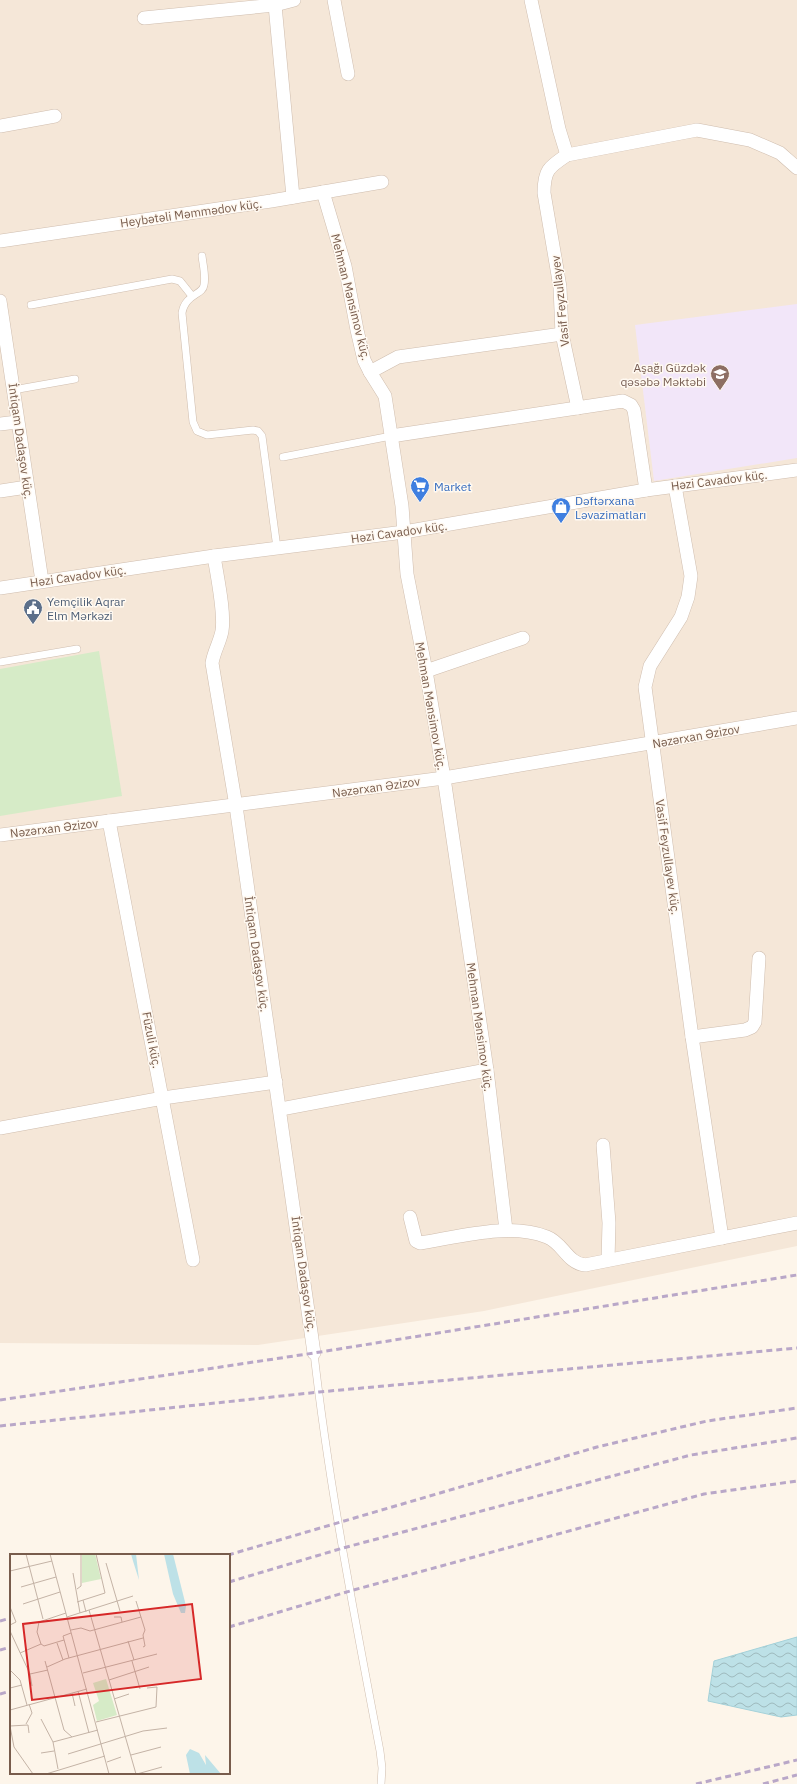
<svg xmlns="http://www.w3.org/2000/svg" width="797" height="1784" font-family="'IBM Plex Sans',sans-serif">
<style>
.residential{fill:#f5e7d8}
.education{fill:#f2e6f9}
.grass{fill:#d6ebc7}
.water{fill:url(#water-waves);stroke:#a4d1d9}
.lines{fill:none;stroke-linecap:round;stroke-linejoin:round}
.service-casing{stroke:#cfbdae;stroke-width:8}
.minor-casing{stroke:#cfbdae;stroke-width:14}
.service{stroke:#fff;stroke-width:7}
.minor{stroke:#fff;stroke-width:13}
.rail{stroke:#b9a7c8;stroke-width:3;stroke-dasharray:6 4;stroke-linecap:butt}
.labels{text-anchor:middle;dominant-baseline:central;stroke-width:3;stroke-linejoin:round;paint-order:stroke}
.street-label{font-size:12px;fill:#785c4c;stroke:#fff9f1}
.education-label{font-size:12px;fill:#785e54;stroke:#fff9f1;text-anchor:end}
.shop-label{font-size:12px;fill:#366cbe;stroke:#fff9f1;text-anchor:start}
.service-label{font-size:12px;fill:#4e5e75;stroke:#fff9f1;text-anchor:start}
.inset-road{fill:none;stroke:#c4b3a6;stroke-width:1}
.view{fill:#d62828;fill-opacity:0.15;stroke:#d62828;stroke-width:2}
.inset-edge{fill:none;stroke:#785c4c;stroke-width:2}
</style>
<defs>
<pattern id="water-waves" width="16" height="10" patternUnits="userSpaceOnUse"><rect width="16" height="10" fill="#bde1e7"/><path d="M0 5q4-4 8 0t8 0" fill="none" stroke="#9ebabd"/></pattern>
</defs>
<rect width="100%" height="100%" fill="#fdf5ea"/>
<polygon class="residential" points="0,0 797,0 797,1246 484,1311 258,1345 0,1343"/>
<polygon class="education" points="797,304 797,458 654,481 635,325"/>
<polygon class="grass" points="99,651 122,796 0,816 0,669"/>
<polygon class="water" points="797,1637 797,1715 781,1717 708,1701 714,1661"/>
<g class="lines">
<defs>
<g id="service">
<path d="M202,256C203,265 206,276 204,285C203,295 185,294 182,313L193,422L197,431L207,435L253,430L258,431L262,436L277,548"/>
<polyline points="31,305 172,279 180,281 192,296"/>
<polyline points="13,390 75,379"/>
<polyline points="283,457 391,436"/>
<polyline points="0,662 77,649"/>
<path d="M314,1353C329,1487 355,1619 380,1751L382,1768L381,1784"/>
</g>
<g id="minor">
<polyline points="334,0 348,74"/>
<polyline points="531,0 559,129 567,155"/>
<polyline points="275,5 293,197"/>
<polyline points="144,18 275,5 294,0"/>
<polyline points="0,126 55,116"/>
<polyline points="323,192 345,266 357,330 364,360 370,372 385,396 402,506 407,574 426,671 444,778 487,1070 506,1230"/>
<polyline points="0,241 271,201 382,182"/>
<polyline points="0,301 42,581"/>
<polyline points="370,372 398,357 562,334"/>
<path d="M578,408L562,334L560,287L544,193C544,170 549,167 567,155L697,130L750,140L780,153L797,168"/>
<polyline points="0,424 17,422"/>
<polyline points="391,436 623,401 631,405 634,410 646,490"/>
<polyline points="675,486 691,576 688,597 681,617 650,666 645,687 692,1037 722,1238"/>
<polyline points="0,491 27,487"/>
<path d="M214,556C217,576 225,612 222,631C220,642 214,651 212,663L236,806L314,1353"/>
<polyline points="0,588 214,556 404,532 646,490 797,470"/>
<polyline points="426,671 523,638"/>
<polyline points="109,821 193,1260"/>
<polyline points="0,835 444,778 797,718"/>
<polyline points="692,1037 745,1030 752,1027 755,1022 759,958"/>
<polyline points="281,1109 487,1070"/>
<polyline points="0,1128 163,1098 276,1082"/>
<polyline points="603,1145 609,1223 608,1260"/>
<path d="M410,1217L416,1241L420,1243C459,1237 509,1222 547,1237C563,1243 567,1263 585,1265L797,1223"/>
</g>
</defs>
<use href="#service" class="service-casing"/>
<use href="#minor" class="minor-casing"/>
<use href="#service" class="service"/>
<use href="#minor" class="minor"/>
<g class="rail">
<polyline points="0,1400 314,1353 797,1275"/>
<polyline points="0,1426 319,1392 797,1348"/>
<polyline points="228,1555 597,1447 707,1421 797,1408"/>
<polyline points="229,1582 343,1548 691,1455 797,1438"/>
<polyline points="0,1621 11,1618"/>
<polyline points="229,1627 350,1591 704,1494 797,1481"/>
<polyline points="0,1650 11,1647"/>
<polyline points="0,1694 11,1691"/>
<polyline points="696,1784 797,1760"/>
<polyline points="763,1784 797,1775"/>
</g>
</g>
<defs>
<symbol id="school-pin" viewBox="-11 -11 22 30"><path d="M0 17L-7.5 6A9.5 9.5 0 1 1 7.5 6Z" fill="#8d6e63" stroke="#fff9f1"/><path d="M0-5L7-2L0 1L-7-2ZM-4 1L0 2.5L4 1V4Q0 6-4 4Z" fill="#fff"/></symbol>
<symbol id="supermarket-pin" viewBox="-11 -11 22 30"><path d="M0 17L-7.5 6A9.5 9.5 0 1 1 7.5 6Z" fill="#3f7fe0" stroke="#fff9f1"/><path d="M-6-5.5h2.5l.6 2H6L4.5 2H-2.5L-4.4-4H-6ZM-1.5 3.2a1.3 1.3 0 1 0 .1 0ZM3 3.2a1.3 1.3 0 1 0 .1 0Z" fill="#fff"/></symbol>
<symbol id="shop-pin" viewBox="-11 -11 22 30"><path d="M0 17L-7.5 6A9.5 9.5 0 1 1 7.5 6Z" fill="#3f7fe0" stroke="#fff9f1"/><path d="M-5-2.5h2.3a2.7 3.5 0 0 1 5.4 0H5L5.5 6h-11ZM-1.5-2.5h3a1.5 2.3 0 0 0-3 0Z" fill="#fff"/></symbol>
<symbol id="civic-pin" viewBox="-11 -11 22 30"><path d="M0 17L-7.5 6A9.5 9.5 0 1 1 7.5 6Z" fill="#5c6f8a" stroke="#fff9f1"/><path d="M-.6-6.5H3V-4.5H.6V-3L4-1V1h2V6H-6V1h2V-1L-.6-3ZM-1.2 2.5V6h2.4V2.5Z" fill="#fff"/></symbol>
</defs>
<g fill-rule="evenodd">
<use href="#school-pin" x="709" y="363" width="22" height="30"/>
<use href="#supermarket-pin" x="409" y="475" width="22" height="30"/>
<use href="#shop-pin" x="550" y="496" width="22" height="30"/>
<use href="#civic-pin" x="22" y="597" width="22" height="30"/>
</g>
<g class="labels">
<g class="street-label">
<text transform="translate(191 213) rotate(-8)">Heybətəli Məmmədov küç.</text>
<text transform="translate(351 297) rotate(76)">Mehman Mənsimov küç.</text>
<text transform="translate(560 301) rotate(-96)">Vasif Feyzullayev</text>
<text transform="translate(21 441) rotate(82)">İntiqam Dadaşov küç.</text>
<text transform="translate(719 480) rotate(-7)">Həzi Cavadov küç.</text>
<text transform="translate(399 532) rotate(-8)">Həzi Cavadov küç.</text>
<text transform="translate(78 576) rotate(-8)">Həzi Cavadov küç.</text>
<text transform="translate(431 706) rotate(80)">Mehman Mənsimov küç.</text>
<text transform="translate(696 736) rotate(-10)">Nəzərxan Əzizov</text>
<text transform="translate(376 787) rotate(-8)">Nəzərxan Əzizov</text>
<text transform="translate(54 828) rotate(-7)">Nəzərxan Əzizov</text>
<text transform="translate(668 857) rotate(82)">Vasif Feyzullayev küç.</text>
<text transform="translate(257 954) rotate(82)">İntiqam Dadaşov küç.</text>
<text transform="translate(480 1027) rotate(82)">Mehman Mənsimov küç.</text>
<text transform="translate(152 1040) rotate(79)">Füzuli küç.</text>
<text transform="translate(304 1274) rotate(82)">İntiqam Dadaşov küç.</text>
</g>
<g class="education-label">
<text x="706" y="367">Aşağı Güzdək<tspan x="706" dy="14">qəsəbə Məktəbi</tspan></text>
</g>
<g class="shop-label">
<text x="434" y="486">Market</text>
<text x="575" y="500">Dəftərxana<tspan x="575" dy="14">Ləvazimatları</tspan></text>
</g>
<g class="service-label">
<text x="47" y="601">Yemçilik Aqrar<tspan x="47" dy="14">Elm Mərkəzi</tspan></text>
</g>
</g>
<g transform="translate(10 1554)">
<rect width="220" height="220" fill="#fdf5ea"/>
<path d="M96,125L107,161L87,167L83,151L89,147L83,129Z" fill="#d6ebc7"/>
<path d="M85,0L91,25L72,29V1Z" fill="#d6ebc7"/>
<path d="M121,0H126L129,26L123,7ZM154,0H163L176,52L175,59H171L163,40ZM180,195L189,199L196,211L195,201L211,220H180L176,201Z" fill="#bde1e7"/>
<path class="inset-road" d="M16,0L33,65M40,0L99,220M96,9L110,57M0,17L42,7M63,19L70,59M11,33L46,23M67,35L71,32V0M73,46L76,58M126,47L135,76L133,81L135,92L133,93M67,48L95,39L86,0M13,50L50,38M0,53L6,68L0,71M79,56L126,220M57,63L123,42M104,63H111L112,68M61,76L71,74L80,77L131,63M0,77L20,120L22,132M118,87L124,106M47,89L53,106M31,90L27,78L29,68L56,59M31,90L34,92L54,86M10,99L31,90M59,104L53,82L61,79M35,107L54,176L62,183M122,107L130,135M37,113L55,105L133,84M0,116L10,126L17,151M73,119L147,100M20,120L38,116M99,126L139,113M0,134L12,131M68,137L79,179M62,139L65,152M104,145L119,140M0,156L77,135M31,165L43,188L48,215M86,168L146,153L147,133L137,134M16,170L22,159L19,150M0,172L4,193L23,220M0,172L18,171L19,179M43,188L88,176M31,199L44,197M58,200L133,177L157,174M121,201L151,193M97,208L111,203M36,220L95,202M127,220L152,213"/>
<path class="view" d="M182,50L191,125L22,146L13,70Z"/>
<rect width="220" height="220" class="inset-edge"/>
</g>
</svg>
